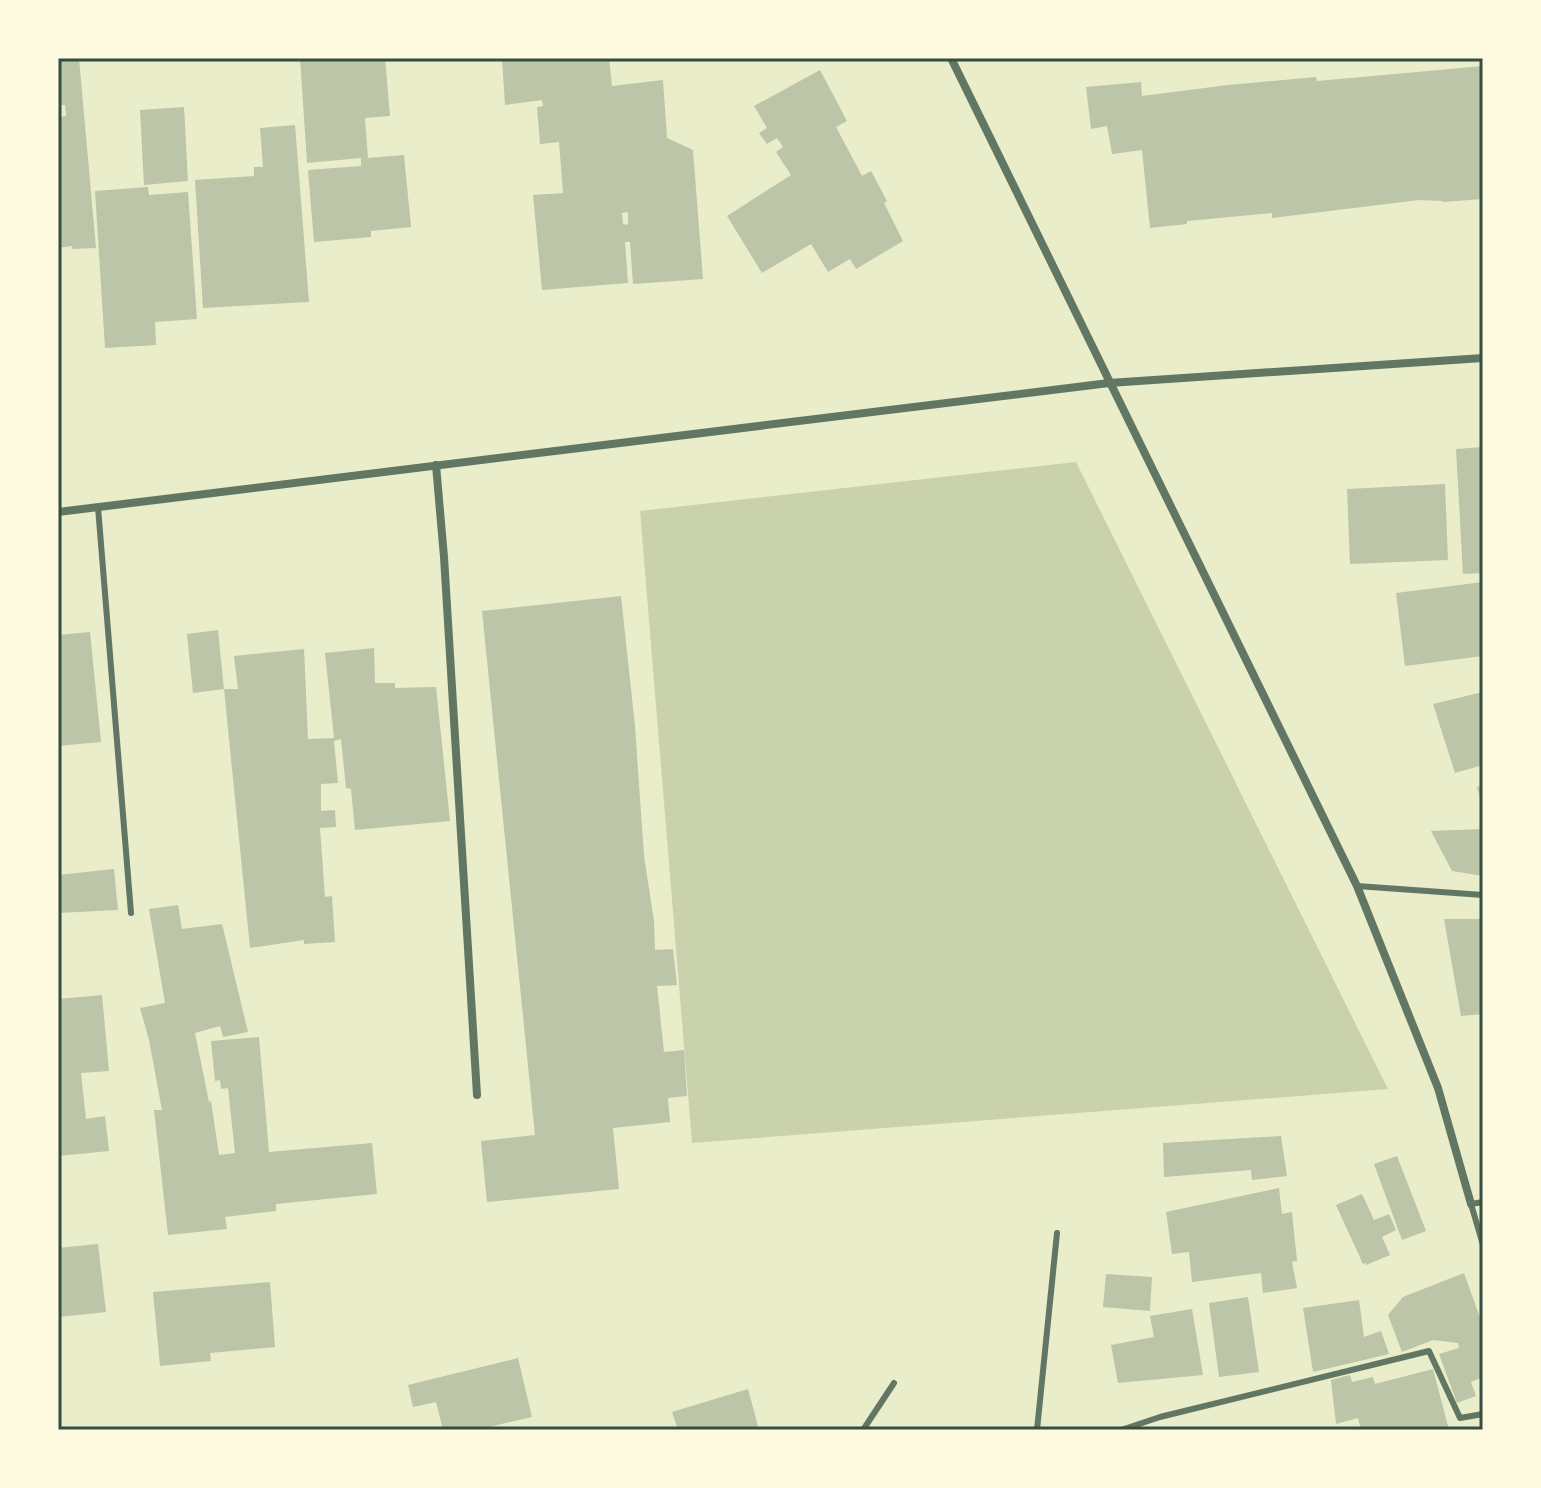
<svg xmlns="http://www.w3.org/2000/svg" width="1541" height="1488" font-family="'Titillium Web',sans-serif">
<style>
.green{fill:#cad2ad}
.building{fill:#bcc5a7;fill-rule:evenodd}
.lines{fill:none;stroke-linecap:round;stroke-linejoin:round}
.service{stroke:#617663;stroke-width:6}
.minor{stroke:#617663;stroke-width:8}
.neatline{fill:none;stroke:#344e41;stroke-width:3}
</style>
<rect width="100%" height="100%" fill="#e9edc9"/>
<polygon class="green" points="1076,462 1388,1089 692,1143 640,511"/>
<g class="building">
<polygon points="58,58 79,58 96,248 72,249 72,246 58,248 58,117 66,116 65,105 58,105"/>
<polygon points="300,58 385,58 390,116 365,118 368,158 404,155 411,227 371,231 371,237 314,242 308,170 361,166 361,158 307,163"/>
<path d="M502,58H609L612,86L663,80L667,138L693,150L703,279L633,284L630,242H625L628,283L542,290L533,195L563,193L559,142L540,144L537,107L543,106L542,100L505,105ZM628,212V225L623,224L622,213Z"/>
<polygon points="1483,66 1483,199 1443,202 1443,201 1419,200 1272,218 1272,213 1187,221 1187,224 1150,228 1142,150 1112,154 1107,126 1091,129 1086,87 1141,82 1142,96 1228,85 1316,77 1317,81"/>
<polygon points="820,70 847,121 836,127 862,176 871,171 887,201 884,203 903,241 856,269 850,259 828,272 811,244 762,273 727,216 791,175 776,152 783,147 777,138 767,144 759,133 767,128 754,106"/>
<polygon points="184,107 188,181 144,185 140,110"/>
<polygon points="295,125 309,302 203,308 195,180 254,176 254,167 263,167 260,128"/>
<polygon points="148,187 149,195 188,192 197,319 155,322 156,345 105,348 95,191"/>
<polygon points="1483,447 1483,573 1463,574 1456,449"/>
<polygon points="1445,484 1448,560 1350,564 1347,489"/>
<polygon points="1483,582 1483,656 1405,666 1396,593"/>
<polygon points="621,596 635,726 644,856 654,921 655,950 673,949 677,985 657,986 664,1052 684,1050 687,1096 668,1098 670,1122 613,1128 619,1189 487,1202 481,1141 535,1135 482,611"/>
<polygon points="218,630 224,689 193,693 187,634"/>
<polygon points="90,632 101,742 58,746 58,635"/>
<polygon points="374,648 375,683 395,683 395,688 436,687 450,821 355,830 351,789 346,788 341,739 334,741 338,783 321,784 321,811 335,810 336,827 320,828 325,897 332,896 335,942 304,944 304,940 250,948 224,689 238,689 234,656 304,649 308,739 334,738 325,653"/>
<polygon points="1483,692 1483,765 1455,773 1433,704"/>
<polygon points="1483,785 1483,805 1482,805 1477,787"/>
<polygon points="1483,829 1483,876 1452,871 1431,831"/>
<polygon points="114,869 118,910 58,913 58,875"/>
<polygon points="178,905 182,929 222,924 248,1032 223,1037 220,1026 195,1033 209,1102 211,1101 219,1155 235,1153 228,1088 221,1089 220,1080 215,1081 211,1041 259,1037 269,1152 372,1143 377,1194 276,1204 276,1211 225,1217 227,1229 168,1235 154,1110 162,1110 149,1040 140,1008 165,1003 149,909"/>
<polygon points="1444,919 1483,919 1483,1014 1461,1016"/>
<polygon points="102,995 109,1071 81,1073 86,1119 105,1116 109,1151 58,1156 58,999"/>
<polygon points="1281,1136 1287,1176 1252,1180 1251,1170 1164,1177 1163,1143"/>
<polygon points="1397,1156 1426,1231 1402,1240 1374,1164"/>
<polygon points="1279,1188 1282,1214 1292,1212 1297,1261 1292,1262 1297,1288 1263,1293 1261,1273 1192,1282 1189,1252 1172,1254 1166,1212"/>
<polygon points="1362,1194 1374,1220 1389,1214 1396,1230 1382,1237 1390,1255 1366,1265 1366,1263 1363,1264 1336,1205"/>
<polygon points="98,1244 106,1312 58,1317 58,1248"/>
<polygon points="1464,1273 1483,1326 1483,1377 1471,1382 1476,1396 1457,1403 1439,1354 1459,1348 1458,1343 1433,1340 1402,1352 1388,1315 1403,1297"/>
<polygon points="1106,1274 1152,1277 1150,1311 1103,1307"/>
<polygon points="270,1282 275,1347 210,1353 211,1361 160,1366 153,1292"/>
<polygon points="1248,1297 1259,1372 1219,1377 1209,1303"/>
<polygon points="1359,1300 1364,1337 1381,1331 1389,1354 1313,1372 1303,1308"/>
<polygon points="1192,1309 1203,1375 1118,1383 1111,1345 1154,1337 1150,1316"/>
<polygon points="518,1358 532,1417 476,1430 443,1430 436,1402 413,1407 408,1385"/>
<polygon points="1433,1369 1449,1430 1379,1430 1379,1428 1361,1430 1358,1418 1336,1424 1331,1380 1350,1375 1352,1382 1373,1377 1375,1384"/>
<polygon points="748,1389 759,1430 678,1430 672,1412"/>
</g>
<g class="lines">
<g class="service">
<polyline points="98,507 131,913"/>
<polyline points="1357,886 1483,895"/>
<polyline points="1483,1202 1471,1204 1483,1245"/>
<polyline points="863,1430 894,1383"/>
<polyline points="1037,1430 1057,1233"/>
<polyline points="1121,1430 1160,1417 1429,1351 1460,1418 1483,1414"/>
</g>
<g class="minor">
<polyline points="951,58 1357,886 1438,1088 1471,1204"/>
<polyline points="436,465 444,557 477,1095"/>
<polyline points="58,512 1109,383 1483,358"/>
</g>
</g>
<rect width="1541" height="1488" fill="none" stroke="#fefae0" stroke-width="120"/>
<rect x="60" y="60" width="1421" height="1368" class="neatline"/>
</svg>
